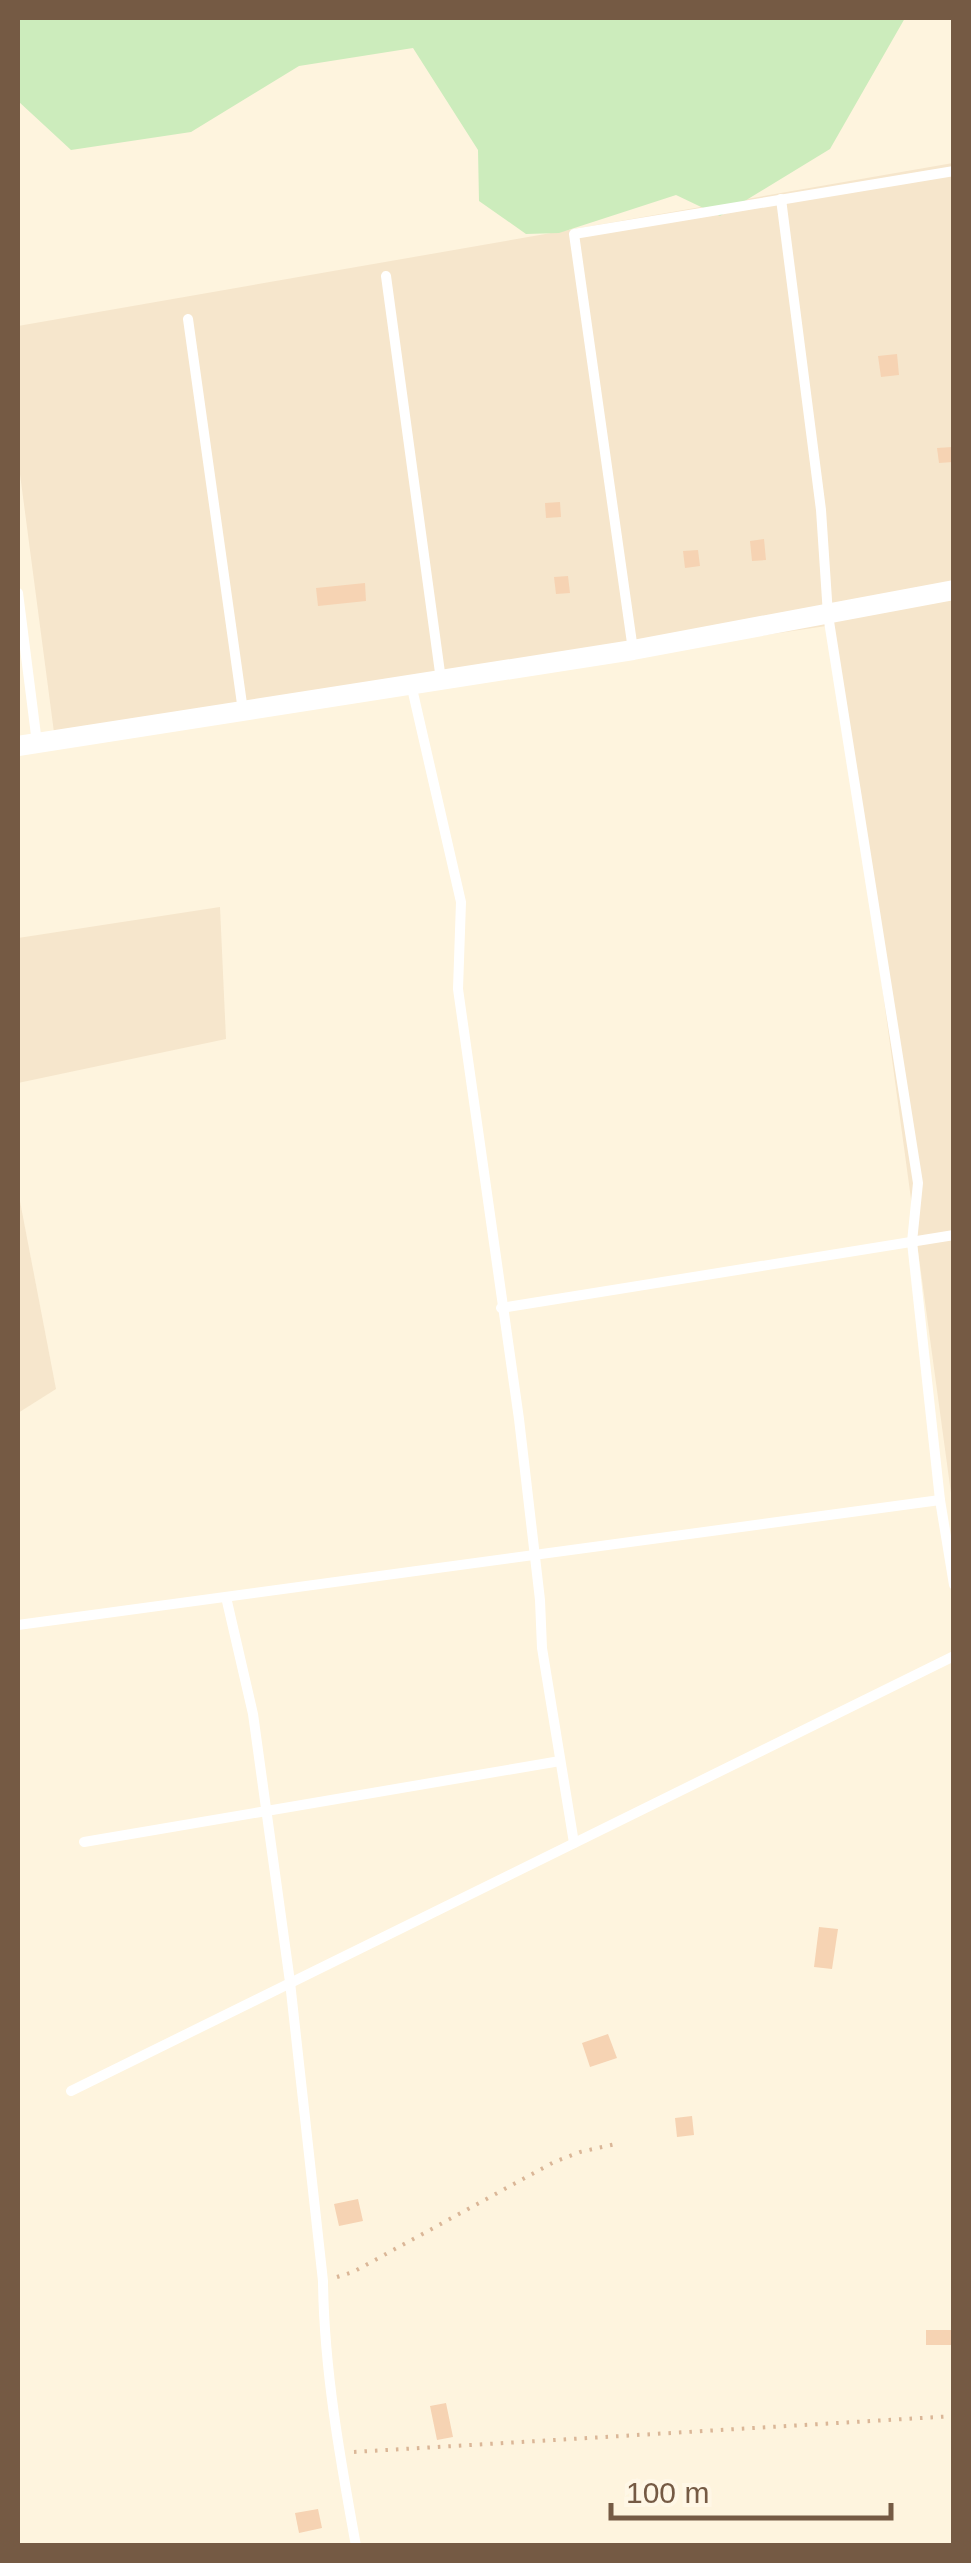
<svg xmlns="http://www.w3.org/2000/svg" width="971" height="2563" font-family="Arial,sans-serif">
<style>
.residential{fill:#f6e6cc}
.green{fill:#ccecbc}
.building{fill:#f6d3b3}
.lines{fill:none;stroke-linecap:round;stroke-linejoin:round}
.path{stroke:#dab697;stroke-width:4;stroke-dasharray:2.5 8;stroke-linecap:butt}
.lane{stroke:#fff;stroke-width:10}
.street{stroke:#fff;stroke-width:20}
</style>
<rect width="100%" height="100%" fill="#fef4de"/>
<g class="residential">
<polygon points="953,163 953,1508 833,625 55,740 18,459 18,326"/>
<polygon points="220,907 226,1039 18,1083 18,938"/>
<polygon points="18,1191 56,1389 18,1413"/>
</g>
<polygon class="green" points="18,18 905,18 830,149 720,216 676,195 559,233 526,234 479,201 478,150 413,48 299,66 191,132 71,150 18,101"/>
<g class="building">
<polygon points="897,354 899,375 881,377 878,356"/>
<polygon points="952,447 953,462 939,463 937,448"/>
<polygon points="560,502 561,517 546,518 545,503"/>
<polygon points="764,539 766,560 752,561 750,541"/>
<polygon points="698,550 700,566 685,568 683,551"/>
<polygon points="568,576 570,593 556,594 554,577"/>
<polygon points="365,583 366,601 318,606 316,588"/>
<polygon points="819,1927 838,1929 832,1969 814,1967"/>
<polygon points="608,2034 617,2058 590,2067 582,2043"/>
<polygon points="692,2116 694,2135 677,2137 675,2118"/>
<polygon points="358,2199 363,2221 339,2226 334,2204"/>
<rect x="926" y="2330" width="26" height="15"/>
<polygon points="446,2403 453,2437 437,2440 430,2406"/>
<polygon points="318,2509 322,2528 299,2533 295,2513"/>
</g>
<g class="lines">
<g class="path">
<polyline points="337,2277 353,2272 554,2162 580,2152 620,2143"/>
<polyline points="354,2452 954,2416"/>
</g>
<g class="lane">
<polyline points="781,199 821,510 828,615 918,1183 912,1242 940,1500 954,1585"/>
<polyline points="386,276 441,680"/>
<polyline points="188,319 243,711"/>
<polyline points="18,593 37,743"/>
<polyline points="633,650 574,234 954,171"/>
<polyline points="411,684 461,902 458,989 519,1419 540,1600 542,1648 574,1843"/>
<polyline points="501,1308 954,1235"/>
<path d="M226,1597L253,1714L290,1982L323,2281C324,2369 340,2458 356,2546"/>
<polyline points="18,1625 940,1500"/>
<polyline points="84,1842 560,1761"/>
<polyline points="71,2091 954,1656"/>
</g>
<polyline class="street" points="18,746 633,650 954,590"/>
</g>
<rect width="971" height="2563" fill="none" stroke="#755a44" stroke-width="40"/>
<path d="M611 2503v15h280v-15" fill="none" stroke="#755a44" stroke-width="5"/>
<text x="626" y="2503" font-size="30" fill="#755a44" stroke="#fff7e6" stroke-width="8" paint-order="stroke">100 m</text>
</svg>
